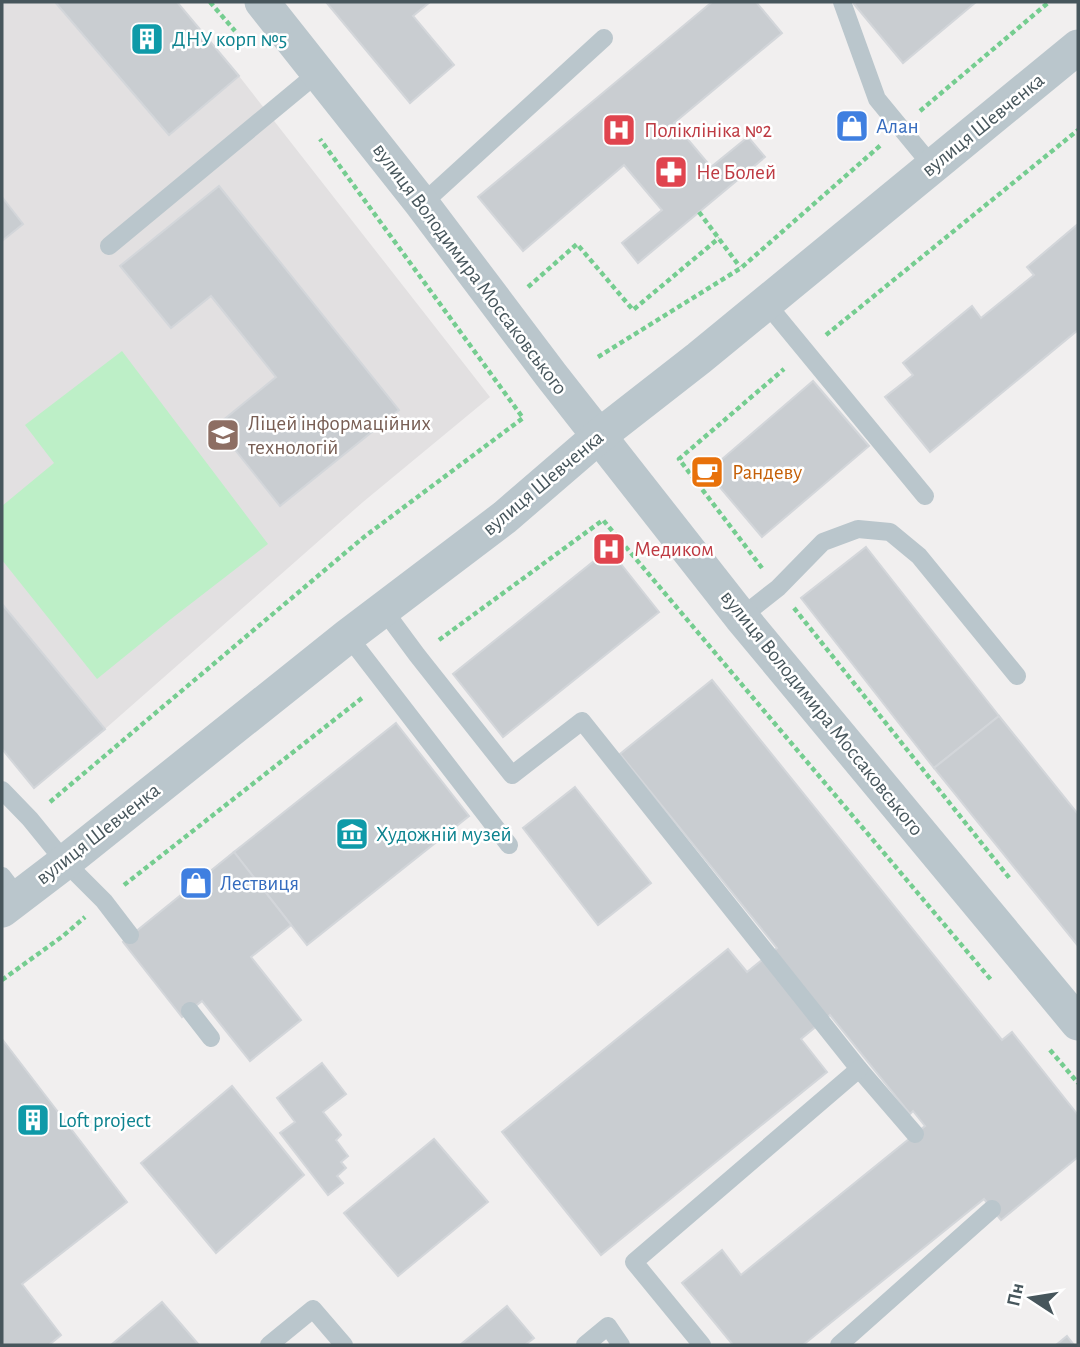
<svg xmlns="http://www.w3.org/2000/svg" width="1080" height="1347" font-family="'Alegreya Sans',sans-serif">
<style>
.education{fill:#e2e0e1}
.park{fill:#bdefc7}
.building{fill:#c9cdd1;stroke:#d3d6da;stroke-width:2}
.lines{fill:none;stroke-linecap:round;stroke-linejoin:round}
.path{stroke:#75cd90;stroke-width:4.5;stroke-dasharray:5 3.5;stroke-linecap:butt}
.service{stroke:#bac6cc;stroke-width:18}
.minor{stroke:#bac6cc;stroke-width:35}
.labels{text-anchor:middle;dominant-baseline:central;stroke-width:5;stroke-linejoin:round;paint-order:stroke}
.culture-label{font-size:21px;fill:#0d838f;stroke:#fff;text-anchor:start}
.street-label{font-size:21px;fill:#47565c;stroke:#fff}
.shop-label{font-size:21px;fill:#366cbe;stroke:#fff;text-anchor:start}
.health-label{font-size:21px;fill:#be3a42;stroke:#fff;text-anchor:start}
.education-label{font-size:21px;fill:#785e54;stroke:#fff;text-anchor:start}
.food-label{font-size:21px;fill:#c56008;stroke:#fff;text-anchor:start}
</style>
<rect width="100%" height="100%" fill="#f1efef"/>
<polygon class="education" points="2,2 177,2 239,76 490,397 363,502 105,729 2,604"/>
<polygon class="park" points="122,351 268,544 171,619 97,679 2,560 2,506 54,463 25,425"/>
<g class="building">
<polygon points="55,2 177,2 239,76 169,135"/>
<polygon points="326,2 430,2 413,16 454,65 410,103"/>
<polygon points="712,2 756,2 782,33 674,123 711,167 748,137 765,157 638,263 622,243 662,210 624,165 523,251 478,197"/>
<polygon points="856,2 976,2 903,63 854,4"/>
<polygon points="219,186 399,410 280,506 216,426 276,377 211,296 171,328 120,266"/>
<polygon points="2,197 23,224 2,241"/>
<polygon points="1078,224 1078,330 930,452 885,397 913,375 903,363 972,306 981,318 1034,275 1027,267"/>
<polygon points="813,381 869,446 762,537 707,472"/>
<polygon points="866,547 999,716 934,768 801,598"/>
<polygon points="609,549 659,612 503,737 453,674"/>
<polygon points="2,604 105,729 34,788 2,749"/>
<polygon points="712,680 1002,1040 1012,1032 1078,1115 1078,1157 1001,1220 984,1199 803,1345 733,1345 682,1283 722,1250 741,1275 925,1126 913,1111 910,1114 830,1015 801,1039 827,1072 601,1255 502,1132 728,949 747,972 777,948 620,754"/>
<polygon points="999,716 1078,814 1078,946 934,768"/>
<polygon points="396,723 469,816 307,945 234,852"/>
<polygon points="575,787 651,883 598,925 523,828"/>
<polygon points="234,852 291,925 251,957 301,1020 250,1061 202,1001 182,1017 123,942"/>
<polygon points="2,1039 127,1202 22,1284 61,1335 49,1345 2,1345"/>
<polygon points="322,1063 346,1094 323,1112 341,1135 336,1140 348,1156 341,1162 346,1168 337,1176 343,1183 328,1195 280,1133 295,1122 277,1098"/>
<polygon points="232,1086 304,1175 216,1253 141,1163"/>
<polygon points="434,1139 488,1202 398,1276 344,1213"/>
<polygon points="162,1302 199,1345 111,1345"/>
<polygon points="507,1306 534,1338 525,1345 460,1345"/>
<polygon points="1067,1336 1074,1345 1056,1345"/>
</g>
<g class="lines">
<g class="path">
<polyline points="210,2 235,31"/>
<polyline points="920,111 1049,2"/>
<polyline points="699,212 740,267"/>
<polyline points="528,287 577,244 633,310 719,238"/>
<polyline points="826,335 1078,130"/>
<polyline points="598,357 741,268 882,144"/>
<polyline points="762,568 679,459 784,369"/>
<polyline points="794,608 1011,880"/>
<polyline points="439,640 603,520 992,981"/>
<polyline points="50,802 364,537 523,418 320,139"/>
<polyline points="124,885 362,698"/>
<polyline points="2,980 63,936 85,917"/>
<polyline points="1050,1050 1078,1083"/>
</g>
<g class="service">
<polyline points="842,2 877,99 933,167"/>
<polyline points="422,204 604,38"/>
<polyline points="109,246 319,72"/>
<polyline points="766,303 925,496"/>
<polyline points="383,609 417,655 512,775 582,721 859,1069 915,1134"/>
<polyline points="741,617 778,588 823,542 858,529 890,532 919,556 1017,676"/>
<polyline points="348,636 509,845"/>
<polyline points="2,790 30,819 65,862 104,901 130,935"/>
<polyline points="2,876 18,897"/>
<polyline points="190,1011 211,1038"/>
<polyline points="269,1345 313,1309 344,1345"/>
<polyline points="585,1345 608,1326 621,1345"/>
<polyline points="702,1345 634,1262 859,1069"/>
<polyline points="839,1345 992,1209"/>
</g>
<g class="minor">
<polyline points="262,2 422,204 551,375 741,617 1078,1023"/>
<polyline points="2,910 65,862 348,636 505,517 599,436 699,358 1078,47"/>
</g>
</g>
<defs>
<symbol id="building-square" viewBox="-11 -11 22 22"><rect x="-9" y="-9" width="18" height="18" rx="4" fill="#0f9aa8" stroke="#fff"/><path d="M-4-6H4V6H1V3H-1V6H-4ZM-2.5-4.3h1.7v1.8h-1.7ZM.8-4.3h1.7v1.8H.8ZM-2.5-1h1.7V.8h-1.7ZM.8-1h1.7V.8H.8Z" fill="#fff"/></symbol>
<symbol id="shop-square" viewBox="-11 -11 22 22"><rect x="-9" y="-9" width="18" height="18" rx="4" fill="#3f7fe0" stroke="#fff"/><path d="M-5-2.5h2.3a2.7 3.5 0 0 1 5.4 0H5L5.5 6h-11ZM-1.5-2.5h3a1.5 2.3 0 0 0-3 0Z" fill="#fff"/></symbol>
<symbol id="hospital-square" viewBox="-11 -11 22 22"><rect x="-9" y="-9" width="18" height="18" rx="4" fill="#e0444e" stroke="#fff"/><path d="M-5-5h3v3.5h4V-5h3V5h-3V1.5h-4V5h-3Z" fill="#fff"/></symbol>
<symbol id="pharmacy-square" viewBox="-11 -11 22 22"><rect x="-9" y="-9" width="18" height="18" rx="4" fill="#e0444e" stroke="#fff"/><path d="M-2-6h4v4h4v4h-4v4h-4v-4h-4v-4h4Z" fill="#fff"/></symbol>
<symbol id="school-square" viewBox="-11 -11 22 22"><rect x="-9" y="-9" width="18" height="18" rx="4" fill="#8d6e63" stroke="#fff"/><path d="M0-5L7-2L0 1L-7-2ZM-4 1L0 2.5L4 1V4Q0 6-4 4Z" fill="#fff"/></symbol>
<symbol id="cafe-square" viewBox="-11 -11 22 22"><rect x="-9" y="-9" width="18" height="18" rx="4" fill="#e8710a" stroke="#fff"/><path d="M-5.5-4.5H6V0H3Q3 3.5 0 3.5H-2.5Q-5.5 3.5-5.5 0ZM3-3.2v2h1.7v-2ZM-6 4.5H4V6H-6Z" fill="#fff"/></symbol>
<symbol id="museum-square" viewBox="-11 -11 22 22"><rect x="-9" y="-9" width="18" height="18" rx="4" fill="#0f9aa8" stroke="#fff"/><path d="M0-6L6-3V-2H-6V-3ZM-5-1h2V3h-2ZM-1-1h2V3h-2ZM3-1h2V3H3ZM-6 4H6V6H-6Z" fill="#fff"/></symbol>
</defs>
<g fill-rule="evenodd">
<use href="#building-square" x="128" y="20" width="38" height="38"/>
<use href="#shop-square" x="833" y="107" width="38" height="38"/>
<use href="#hospital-square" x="600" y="111" width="38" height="38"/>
<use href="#pharmacy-square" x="652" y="153" width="38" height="38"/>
<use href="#school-square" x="204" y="416" width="38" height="38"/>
<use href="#cafe-square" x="688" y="453" width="38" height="38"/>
<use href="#hospital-square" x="590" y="530" width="38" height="38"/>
<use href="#museum-square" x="333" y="815" width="38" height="38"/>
<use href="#shop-square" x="177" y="864" width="38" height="38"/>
<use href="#building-square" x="14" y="1101" width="38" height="38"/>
</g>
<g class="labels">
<g class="culture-label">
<text x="172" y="39">ДНУ корп №5</text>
<text x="376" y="834">Художній музей</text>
<text x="58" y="1120">Loft project</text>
</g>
<g class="street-label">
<text transform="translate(983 125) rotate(-39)">вулиця Шевченка</text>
<text transform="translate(470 269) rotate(53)">вулиця Володимира Моссаковського</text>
<text transform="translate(543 483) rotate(-40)">вулиця Шевченка</text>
<text transform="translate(822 713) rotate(51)">вулиця Володимира Моссаковського</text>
<text transform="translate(98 834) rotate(-38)">вулиця Шевченка</text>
</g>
<g class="shop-label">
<text x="876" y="126">Алан</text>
<text x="220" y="883">Лествиця</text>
</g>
<g class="health-label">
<text x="644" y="130">Поліклініка №2</text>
<text x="696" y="172">Не Болей</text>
<text x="634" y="549">Медиком</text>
</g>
<g class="education-label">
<text x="248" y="423">Ліцей інформаційних<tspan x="248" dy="24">технологій</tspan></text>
</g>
<g class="food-label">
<text x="732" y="472">Рандеву</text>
</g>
</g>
<rect width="1080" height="1347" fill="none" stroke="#47565c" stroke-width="7"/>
<g transform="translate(1031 1298) rotate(282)" stroke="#ffffff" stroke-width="5" paint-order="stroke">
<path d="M0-5L12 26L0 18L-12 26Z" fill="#47565c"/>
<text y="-10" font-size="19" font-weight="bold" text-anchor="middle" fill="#47565c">Пн</text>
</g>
</svg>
